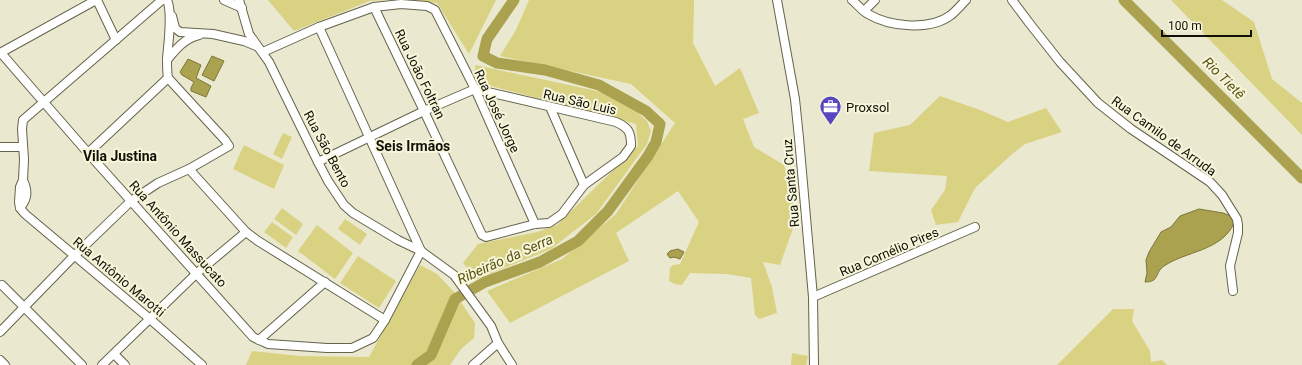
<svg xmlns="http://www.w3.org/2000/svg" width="1302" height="365" font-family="Roboto,sans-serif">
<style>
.green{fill:#d9d283}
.water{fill:#aaa24e;stroke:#7c7639}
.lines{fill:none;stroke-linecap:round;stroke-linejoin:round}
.river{stroke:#aaa24e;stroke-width:11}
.minor-casing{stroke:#65634c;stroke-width:10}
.minor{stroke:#fff;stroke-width:8}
.labels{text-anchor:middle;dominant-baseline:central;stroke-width:4;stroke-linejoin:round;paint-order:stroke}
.street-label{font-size:13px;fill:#101007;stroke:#f7f6db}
.poi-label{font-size:13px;fill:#101007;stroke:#f7f6db;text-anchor:start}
.water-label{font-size:14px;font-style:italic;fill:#595312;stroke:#f7f6db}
.neighbourhood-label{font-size:14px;font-weight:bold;fill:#101007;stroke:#f7f6db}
</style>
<rect width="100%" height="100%" fill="#eae8ce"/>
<g class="green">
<polygon points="268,0 387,0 370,1 294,31"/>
<polygon points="405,0 496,0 469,54 437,3"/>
<polygon points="529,0 694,0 694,8 693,43 715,86 740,68 759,113 743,119 754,147 784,165 797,217 780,265 763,262 772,287 777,313 759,319 755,315 751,278 727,274 690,273 682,285 675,284 669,281 670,268 673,265 680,264 699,222 678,191 616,233 629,261 510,323 487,291 562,259 616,214 675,123 631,84 500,56 516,30"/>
<polygon points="1171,0 1222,0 1254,22 1272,79 1302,103 1302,135"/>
<polygon points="475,65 602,92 636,111 647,121 651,131 647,144 596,214 551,249 477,279 463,263 478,244 537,232 557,225 638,146 636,124 476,82"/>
<polygon points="940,96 980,110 1008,122 1046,108 1062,132 1025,144 1011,155 975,188 958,222 936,225 931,210 945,190 947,176 869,171 874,133 910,125"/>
<polygon points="283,133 292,137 282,159 273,154"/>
<polygon points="244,145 284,165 274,189 233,169"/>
<polygon points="282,208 303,224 296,235 274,219"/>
<polygon points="345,219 367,234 360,245 338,229"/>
<polygon points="272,222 293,237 286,248 264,232"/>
<polygon points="317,225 353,253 335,279 298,251"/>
<polygon points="358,256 396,281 379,308 340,283"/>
<polygon points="420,265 437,274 454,292 475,323 474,338 461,349 450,365 246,365 252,351 300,356 369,357"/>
<polygon points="1113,309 1134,309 1132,321 1150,351 1151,362 1162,360 1167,365 1057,365"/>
<polygon points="792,353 808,356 806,365 791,365"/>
</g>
<g class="water">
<polygon points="212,56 224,61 214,81 202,75"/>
<polygon points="188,59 201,65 196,78 211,86 206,97 191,91 191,88 194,82 182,75 180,72"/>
<path d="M1199,209L1223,213L1231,216L1234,223C1222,251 1186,251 1164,266C1154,273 1160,282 1145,282L1147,273L1146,260L1149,252L1161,232L1171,227L1180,216Z"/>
<polygon points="678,249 684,252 680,259 674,257 670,258 667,254 670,251"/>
</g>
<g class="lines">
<g class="river">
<polyline points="1124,0 1302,178"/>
<polyline points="417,365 431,355 455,299 485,282 540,262 578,241 608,211 648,156 656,142 660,124 646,111 599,85 545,70 497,63 483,56 487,39 514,0"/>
</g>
<defs>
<g id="minor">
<polyline points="97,0 116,40"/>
<polyline points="162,0 23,120 22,129 24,159 23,180 20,187 19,202 20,208 25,214 150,319 202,365"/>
<polyline points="224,0 242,8"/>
<polyline points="239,0 249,34 269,62 318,162 328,181 344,205 353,213 398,240 421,251 454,275 491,326 498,343 512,365"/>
<polyline points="777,0 795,99 799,138 813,297 814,365"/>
<path d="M852,0C858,5 862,11 868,14C890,27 930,31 951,15C956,11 961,5 966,0"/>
<polyline points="1012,0 1030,24 1060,62 1098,103 1131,129 1210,182 1222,195 1237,219 1238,225 1238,233 1230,266 1233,291"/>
<path d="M374,7L424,111L482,235L486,237L535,224L549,223L562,214L584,185L623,157L631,146C631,132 629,128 616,122L475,89"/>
<polyline points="864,11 875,0"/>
<polyline points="172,16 175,28 180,32 213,34 244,41 256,46"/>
<polyline points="319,27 421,251"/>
<polyline points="263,52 319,27 374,7 401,4 427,6 435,10 475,89 535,224"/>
<polyline points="0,53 96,0"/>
<polyline points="1,53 88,153 253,337 268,344 327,348 352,348 373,338 385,320 421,251"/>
<path d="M167,60C176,49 185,38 199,35"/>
<polyline points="550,107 584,185"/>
<polyline points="0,147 23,147"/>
<polyline points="88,153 168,78"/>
<polyline points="318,162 424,111 475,89"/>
<polyline points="189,169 246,232 258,241 385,320"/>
<path d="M20,208C28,198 28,191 23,180"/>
<polyline points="2,285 82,365"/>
<polyline points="813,297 975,227"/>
<path d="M0,332L74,256L131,201L158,183L189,169L229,146L225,140L168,78C167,72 167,65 167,59C168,44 173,13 167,0"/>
<polyline points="259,340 325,282"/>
<polyline points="114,354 125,365"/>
<polyline points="0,360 5,365"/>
<polyline points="102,365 197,273 246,232"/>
<polyline points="473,365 498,343"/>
</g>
</defs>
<use href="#minor" class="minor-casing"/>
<use href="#minor" class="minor"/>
</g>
<defs>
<symbol id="office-pin" viewBox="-11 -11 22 30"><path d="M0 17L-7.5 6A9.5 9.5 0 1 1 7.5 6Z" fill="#5746be" stroke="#f7f6db"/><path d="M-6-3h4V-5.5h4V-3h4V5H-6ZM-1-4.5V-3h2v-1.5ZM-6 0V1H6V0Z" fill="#fff"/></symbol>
</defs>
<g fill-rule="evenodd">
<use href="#office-pin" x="818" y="94" width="25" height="34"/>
</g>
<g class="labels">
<g class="street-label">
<text transform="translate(420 74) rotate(64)">Rua João Foltran</text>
<text transform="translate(580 102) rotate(13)">Rua São Luis</text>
<text transform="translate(497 111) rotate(65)">Rua José Jorge</text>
<text transform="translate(1164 136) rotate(36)">Rua Camilo de Arruda</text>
<text transform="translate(327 149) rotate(62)">Rua São Bento</text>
<text transform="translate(791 183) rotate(-95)">Rua Santa Cruz</text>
<text transform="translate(178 234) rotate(48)">Rua Antônio Massucato</text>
<text transform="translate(889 252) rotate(-23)">Rua Cornélio Pires</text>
<text transform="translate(119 277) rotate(40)">Rua Antônio Marotti</text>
</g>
<g class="poi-label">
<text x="846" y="107">Proxsol</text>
</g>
<g class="water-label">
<text transform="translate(1224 78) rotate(45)">Rio Tietê</text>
<text transform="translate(505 259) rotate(-24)">Ribeirão da Serra</text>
</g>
<g class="neighbourhood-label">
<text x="413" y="146">Seis Irmãos</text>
<text x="120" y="156">Vila Justina</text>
</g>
</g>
<path d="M1162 30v6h89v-6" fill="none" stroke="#101007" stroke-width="2"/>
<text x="1168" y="30" font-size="12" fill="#101007" stroke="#f7f6db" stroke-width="3" paint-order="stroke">100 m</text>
</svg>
